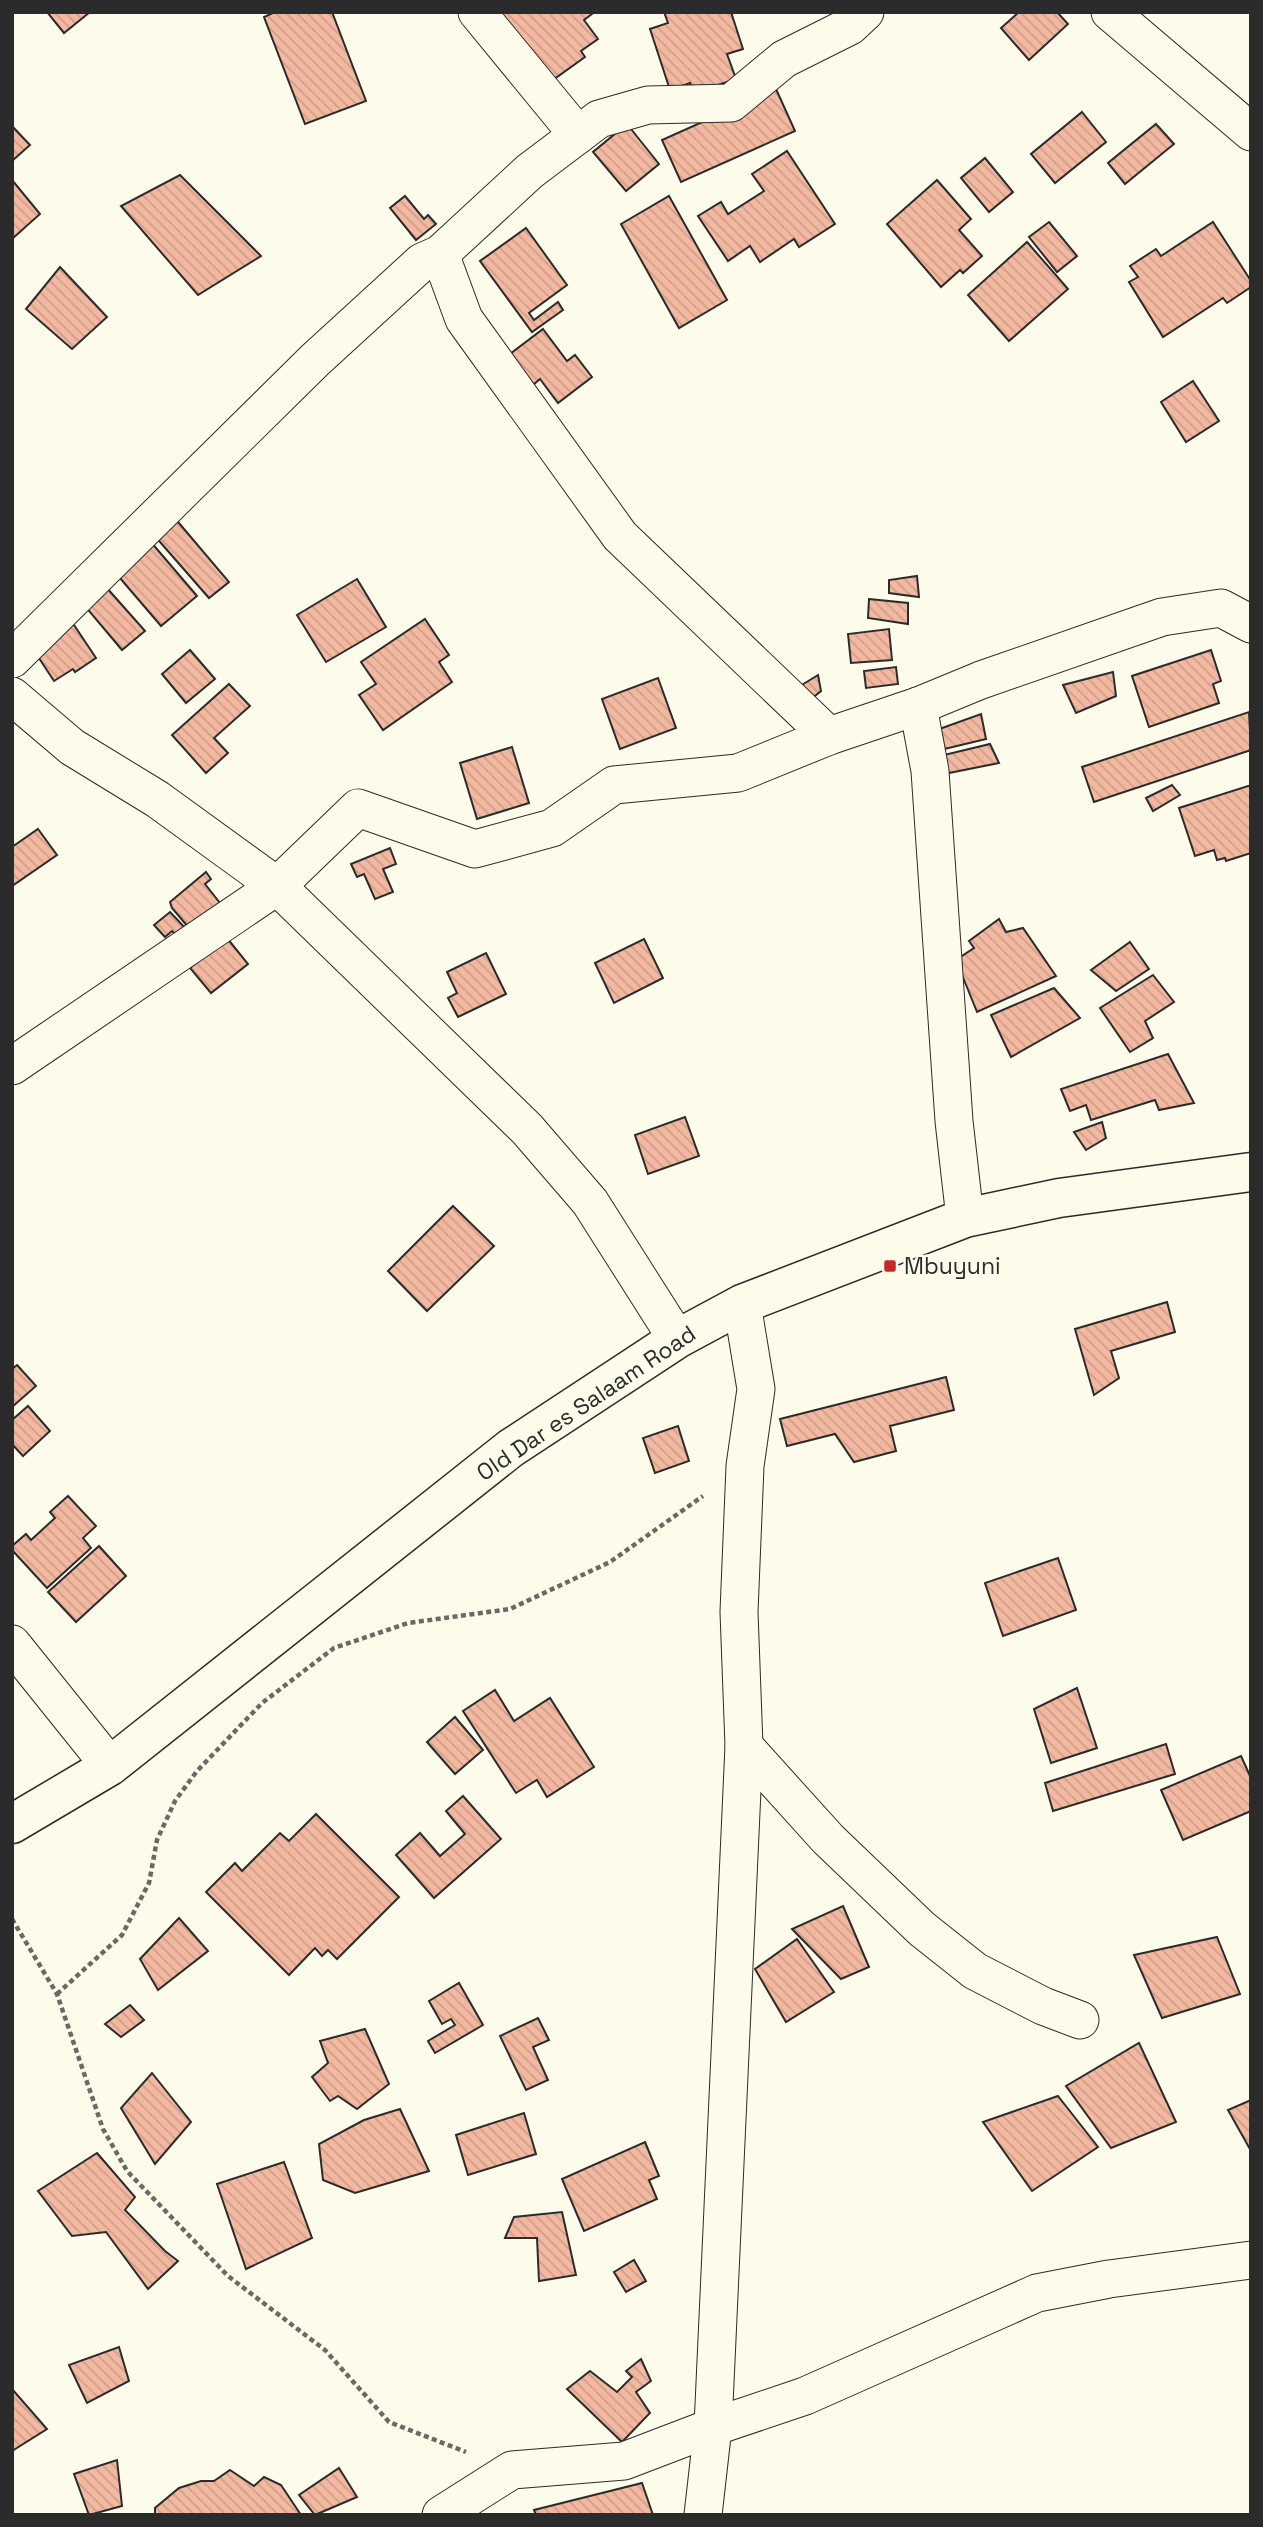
<svg xmlns="http://www.w3.org/2000/svg" width="1263" height="2527" font-family="'Space Grotesk',sans-serif">
<style>
.building{fill:url(#building-back-hatch);stroke:#2b2b2b;stroke-width:2}
.lines{fill:none;stroke-linecap:round;stroke-linejoin:round}
.minor-casing{stroke:#2b2b2b;stroke-width:39}
.tertiary-casing{stroke:#2b2b2b;stroke-width:41}
.path{stroke:#6a6964;stroke-width:4.5;stroke-dasharray:5 3.5;stroke-linecap:butt}
.minor{stroke:#fdfbea;stroke-width:37}
.tertiary{stroke:#fdfbea;stroke-width:38}
.poi-dot{fill:#c62828;stroke:#fdfbea;stroke-width:2.5}
.labels{text-anchor:middle;dominant-baseline:central;stroke-width:5;stroke-linejoin:round;paint-order:stroke}
.poi-label{font-size:23px;fill:#2b2b2b;stroke:#fdfbea;text-anchor:start}
.street-label{font-size:23px;fill:#2b2b2b;stroke:#fdfbea}
</style>
<defs>
<pattern id="building-back-hatch" width="6" height="6" patternUnits="userSpaceOnUse" patternTransform="scale(1.75)"><rect width="6" height="6" fill="#f2b8a0"/><path d="M-1 5l2 2M0 0l6 6M5-1l2 2" fill="none" stroke="#d09e8a"/></pattern>
</defs>
<rect width="100%" height="100%" fill="#fdfbea"/>
<g class="building">
<polygon points="47,12 90,12 64,33"/>
<polygon points="275,12 332,12 366,101 305,124 264,17"/>
<polygon points="499,12 591,12 592,14 584,20 598,39 581,51 585,57 550,82"/>
<polygon points="664,12 731,12 743,49 727,54 736,79 694,93 690,83 670,90 650,29 668,23"/>
<polygon points="1019,12 1057,12 1068,24 1029,60 1001,28"/>
<polygon points="776,89 795,131 681,182 662,140"/>
<polygon points="1082,112 1106,142 1055,183 1031,154"/>
<polygon points="627,124 659,164 626,191 593,152"/>
<polygon points="1156,124 1174,144 1125,184 1108,163"/>
<polygon points="12,126 30,145 12,161"/>
<polygon points="787,151 835,224 799,247 794,239 760,262 750,246 728,261 698,216 721,202 728,214 764,191 752,174"/>
<polygon points="985,158 1013,192 989,212 961,178"/>
<polygon points="180,175 261,256 198,295 121,206"/>
<polygon points="12,180 40,214 12,239"/>
<polygon points="937,180 971,219 959,230 982,256 963,273 960,270 941,287 887,224"/>
<polygon points="405,196 424,219 428,215 436,224 416,240 390,208"/>
<polygon points="669,196 727,300 679,328 621,224"/>
<polygon points="1049,222 1077,256 1057,272 1029,237"/>
<polygon points="1213,222 1251,281 1251,287 1227,303 1223,298 1163,337 1129,282 1138,277 1130,266 1156,249 1161,256"/>
<polygon points="526,228 567,285 529,313 534,320 558,302 563,310 532,332 480,261"/>
<polygon points="1027,242 1068,289 1009,341 968,295"/>
<polygon points="60,267 107,317 72,349 26,309"/>
<polygon points="543,329 567,361 575,355 592,377 558,403 540,379 533,385 510,354"/>
<polygon points="1193,381 1219,421 1186,442 1161,402"/>
<polygon points="173,516 229,582 209,598 153,534"/>
<polygon points="150,541 197,596 161,626 114,571"/>
<polygon points="917,576 919,597 889,593 889,580"/>
<polygon points="357,579 386,627 326,662 297,615"/>
<polygon points="106,587 145,631 122,650 84,605"/>
<polygon points="869,599 908,603 908,624 868,618"/>
<polygon points="425,619 449,655 439,662 452,682 383,730 359,695 376,684 361,662"/>
<polygon points="72,622 96,658 75,672 73,669 54,681 33,649"/>
<polygon points="889,629 892,660 851,663 848,634"/>
<polygon points="190,650 215,679 186,703 162,674"/>
<polygon points="1211,650 1221,681 1213,684 1219,703 1149,727 1132,676"/>
<polygon points="896,667 898,684 866,688 864,671"/>
<polygon points="1113,672 1116,696 1076,713 1063,685"/>
<polygon points="818,675 821,691 790,716 779,699"/>
<polygon points="658,678 676,728 620,749 602,699"/>
<polygon points="229,684 250,706 214,738 228,753 206,773 172,735"/>
<polygon points="1249,712 1251,750 1094,802 1082,767"/>
<polygon points="981,714 986,739 932,752 931,732"/>
<polygon points="990,744 999,763 944,774 944,755"/>
<polygon points="512,747 529,803 477,819 460,763"/>
<polygon points="1172,785 1180,795 1153,811 1146,798"/>
<polygon points="1251,785 1251,853 1226,861 1225,858 1217,860 1214,850 1195,856 1179,808"/>
<polygon points="38,829 57,855 12,886 12,847"/>
<polygon points="390,848 396,864 383,869 393,892 375,899 364,874 357,877 351,864"/>
<polygon points="206,872 211,879 205,884 220,903 189,928 172,908 170,902"/>
<polygon points="170,912 188,931 180,939 172,931 165,937 154,925"/>
<polygon points="999,919 1006,932 1023,928 1056,976 977,1012 956,960 974,948 969,941"/>
<polygon points="227,938 248,964 211,993 190,968"/>
<polygon points="644,939 663,978 614,1003 595,963"/>
<polygon points="1130,942 1149,969 1116,991 1091,970"/>
<polygon points="486,953 506,994 458,1017 448,998 457,993 447,972"/>
<polygon points="1153,975 1174,1002 1145,1021 1153,1038 1130,1052 1100,1008"/>
<polygon points="1054,988 1080,1018 1011,1057 991,1015"/>
<polygon points="1168,1054 1194,1103 1159,1110 1155,1100 1091,1120 1086,1105 1070,1111 1061,1089"/>
<polygon points="685,1117 699,1156 648,1174 635,1135"/>
<polygon points="1102,1122 1106,1138 1086,1150 1074,1132"/>
<polygon points="453,1206 494,1246 427,1311 388,1271"/>
<polygon points="1167,1302 1175,1332 1111,1351 1119,1378 1094,1395 1075,1329"/>
<polygon points="17,1365 36,1386 12,1407 12,1369"/>
<polygon points="946,1377 954,1410 890,1426 896,1451 854,1462 835,1434 787,1446 780,1419"/>
<polygon points="28,1406 50,1431 23,1456 12,1444 12,1420"/>
<polygon points="678,1426 689,1461 655,1473 643,1438"/>
<polygon points="68,1496 96,1526 83,1538 91,1548 47,1588 12,1550 12,1546 26,1534 31,1540 55,1518 50,1512"/>
<polygon points="99,1546 126,1576 76,1622 48,1592"/>
<polygon points="1058,1558 1076,1610 1003,1636 985,1583"/>
<polygon points="1077,1688 1097,1748 1051,1763 1034,1709"/>
<polygon points="495,1690 514,1721 550,1698 594,1767 547,1797 537,1780 516,1793 463,1711"/>
<polygon points="455,1717 483,1750 455,1774 427,1742"/>
<polygon points="1166,1744 1175,1774 1053,1811 1045,1783"/>
<polygon points="1241,1756 1251,1778 1251,1811 1183,1840 1161,1790"/>
<polygon points="463,1796 501,1839 434,1898 396,1855 420,1833 440,1856 465,1834 446,1811"/>
<polygon points="316,1814 399,1897 337,1959 328,1950 322,1956 315,1948 289,1975 206,1892 235,1863 242,1871 280,1833 289,1841"/>
<polygon points="843,1906 869,1967 841,1979 792,1929"/>
<polygon points="179,1918 208,1951 158,1990 140,1959"/>
<polygon points="1217,1937 1240,1994 1162,2018 1134,1955"/>
<polygon points="797,1939 834,1992 786,2022 755,1969"/>
<polygon points="459,1983 483,2025 435,2053 428,2041 455,2025 451,2019 442,2024 429,2001"/>
<polygon points="130,2005 144,2020 121,2037 105,2024"/>
<polygon points="538,2018 549,2040 533,2047 548,2080 526,2090 500,2036"/>
<polygon points="365,2029 389,2084 357,2109 338,2096 330,2101 312,2077 328,2063 320,2041"/>
<polygon points="1139,2043 1176,2122 1111,2148 1066,2086"/>
<polygon points="152,2073 191,2122 155,2164 121,2108"/>
<polygon points="1058,2096 1098,2147 1032,2191 983,2122"/>
<polygon points="1251,2100 1251,2151 1228,2110"/>
<polygon points="400,2109 429,2171 355,2193 323,2180 319,2144 364,2120"/>
<polygon points="524,2113 536,2154 468,2175 456,2135"/>
<polygon points="645,2142 659,2176 649,2180 657,2199 584,2231 562,2179"/>
<polygon points="97,2153 135,2197 125,2210 165,2251 178,2261 148,2289 106,2232 72,2236 38,2191"/>
<polygon points="284,2162 312,2238 246,2269 217,2184"/>
<polygon points="562,2212 576,2275 539,2281 537,2238 505,2238 514,2217"/>
<polygon points="634,2260 646,2281 626,2292 614,2272"/>
<polygon points="119,2347 129,2381 87,2403 69,2365"/>
<polygon points="641,2359 651,2381 636,2392 650,2413 622,2442 567,2389 590,2371 617,2392 632,2377 626,2371"/>
<polygon points="12,2389 47,2429 12,2451"/>
<polygon points="117,2460 122,2506 89,2515 74,2474"/>
<polygon points="339,2468 357,2497 315,2515 299,2495"/>
<polygon points="230,2470 254,2486 264,2477 281,2485 301,2515 155,2515 155,2508 179,2488 201,2481 214,2481"/>
<polygon points="642,2483 653,2515 536,2515 534,2510"/>
</g>
<g class="lines">
<defs>
<g id="minor">
<polyline points="477,12 578,135"/>
<polyline points="1110,12 1251,132"/>
<polyline points="440,254 464,319 620,536 829,736"/>
<polyline points="12,659 315,360 422,262 440,254 530,171 599,119 648,105 731,103 784,59 850,26 865,12"/>
<polyline points="12,696 72,747 157,799 277,886 527,1129 590,1202 677,1339"/>
<polyline points="918,706 930,771 954,1121 965,1218"/>
<polyline points="12,1066 277,886 358,808 475,849 552,828 614,785 738,773 829,736 918,706 981,680 1162,617 1221,608 1251,624"/>
<polyline points="12,1644 110,1766"/>
<polyline points="744,1746 828,1839 922,1929 975,1971 1043,2006 1080,2020"/>
<polyline points="441,2515 512,2470 624,2461 713,2427 805,2396 1037,2293 1109,2279 1251,2260"/>
<polyline points="703,2515 713,2427 744,1746 739,1612 745,1466 756,1389 742,1304"/>
</g>
<polyline id="tertiary" points="12,1824 110,1766 511,1448 677,1339 742,1304 965,1218 1059,1198 1251,1172"/>
</defs>
<use href="#minor" class="minor-casing"/>
<use href="#tertiary" class="tertiary-casing"/>
<g class="path">
<polyline points="12,1919 57,1994 103,2129 127,2171 228,2276 325,2350 389,2422 466,2452"/>
<polyline points="57,1994 122,1935 149,1883 157,1840 175,1801 197,1771 262,1703 334,1648 408,1623 510,1609 610,1562 703,1496"/>
</g>
<use href="#minor" class="minor"/>
<use href="#tertiary" class="tertiary"/>
</g>
<rect class="poi-dot" x="883" y="1259" width="14" height="14" rx="3.5"/>
<g class="labels">
<g class="poi-label">
<text x="904" y="1266">Mbuyuni</text>
</g>
<g class="street-label">
<text transform="translate(586 1403) rotate(-34)">Old Dar es Salaam Road</text>
</g>
</g>
<rect width="1263" height="2527" fill="none" stroke="#2b2b2b" stroke-width="28"/>
</svg>
